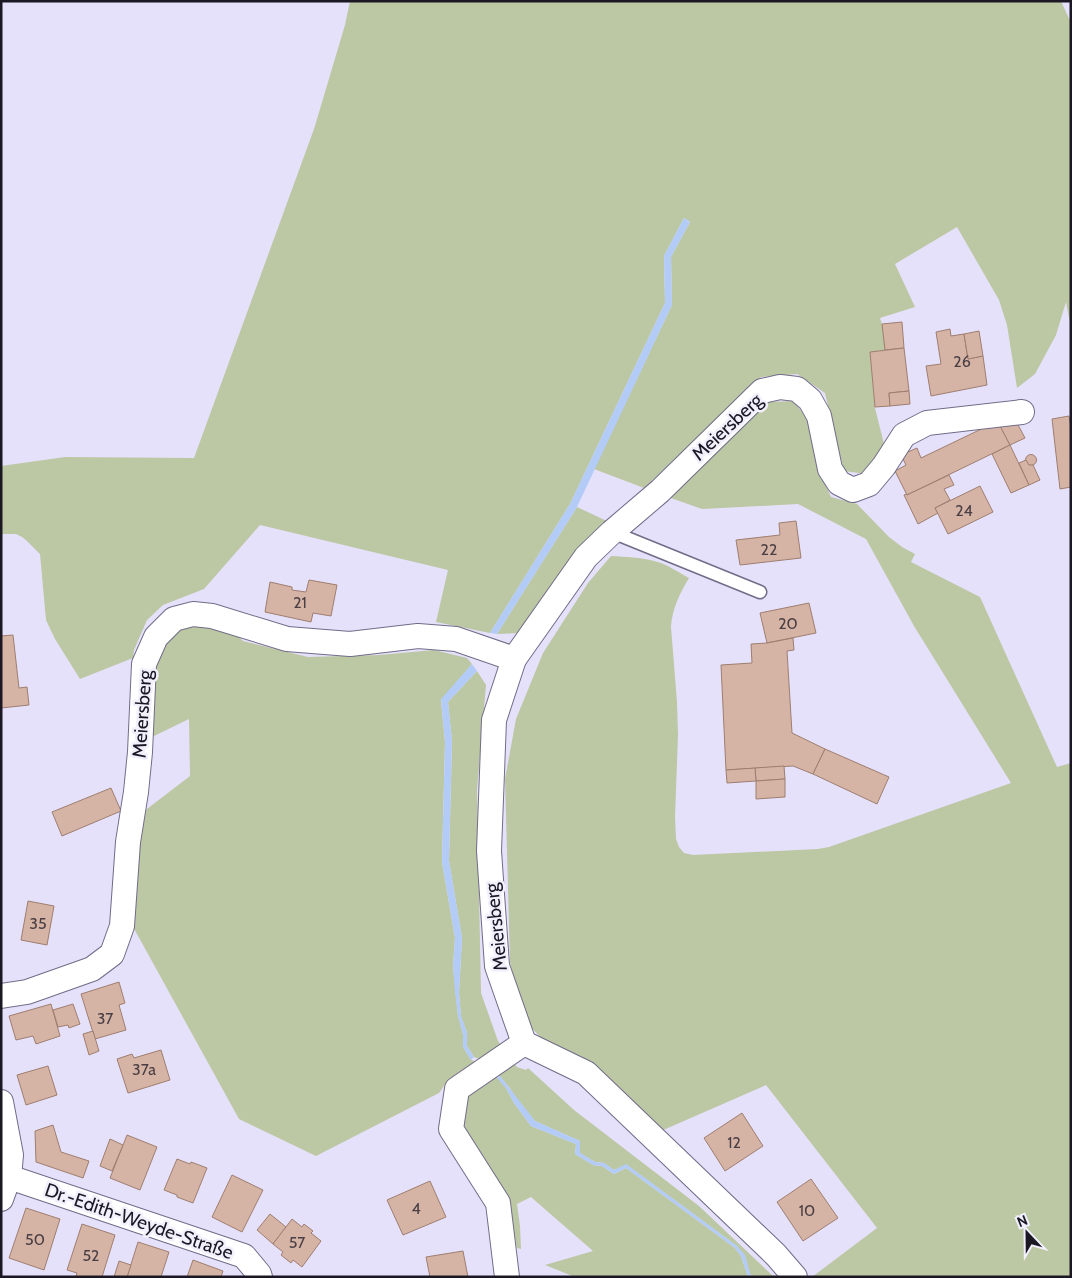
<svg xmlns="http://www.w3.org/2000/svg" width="1072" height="1278" font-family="Cabin,sans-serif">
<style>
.green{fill:#bcc7a3}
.water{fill:#b3ccf7}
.building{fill:#d6b4a5;stroke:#9e7e6f}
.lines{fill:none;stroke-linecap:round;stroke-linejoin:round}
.service-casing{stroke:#716c88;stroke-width:15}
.minor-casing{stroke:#716c88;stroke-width:26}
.service{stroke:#fff;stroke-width:12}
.minor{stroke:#fff;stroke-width:24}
.labels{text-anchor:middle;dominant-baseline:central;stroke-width:5;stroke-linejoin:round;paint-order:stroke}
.number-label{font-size:16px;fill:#4a3f44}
.street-label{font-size:19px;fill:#1b1824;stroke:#f2f0fd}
</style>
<rect width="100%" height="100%" fill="#e6e1fb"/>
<g class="green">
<polygon points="350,1 1061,1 1071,23 1071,328 1066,302 1056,335 1035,374 1017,388 1007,325 999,300 957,227 895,264 915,307 880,318 882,324 886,350 870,352 875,408 885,448 866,474 844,471 825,393 797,374 761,377 644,488 594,469 672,305 671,257 690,222 684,218 664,256 665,303 570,504 490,633 436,622 448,570 260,525 204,589 163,605 147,620 134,650 133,658 80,679 55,639 46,620 40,554 27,541 22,537 16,534 1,534 1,466 65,457 194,458 314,129 345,25"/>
<path d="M793,401L809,420L820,473L831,497L857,504L889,537L902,547L915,554L911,562L980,597L1057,767L1071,763V1277H812L877,1228L766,1085L661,1131L565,1063L524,1020L510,962L505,779L516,719L543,653L588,583L611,556C626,557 640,557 654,561C667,564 678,572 689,578C680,593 672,609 671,627L677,702L678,735L675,817L676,839L679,847L684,853L693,855L818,849L829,847L1011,783L914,626L866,539L798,504L702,509L668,497L768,402Z"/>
<polygon points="577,507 609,522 521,633 497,634"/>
<polygon points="194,625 203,625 236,634 243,641 308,657 379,655 434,650 467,658 472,664 441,700 445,742 442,862 455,938 453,966 458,1016 463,1034 463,1047 471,1060 487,1065 506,1088 514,1103 531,1126 576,1144 575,1154 593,1165 602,1166 614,1174 626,1168 735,1248 741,1256 748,1277 575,1277 545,1265 593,1251 531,1197 517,1204 520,1226 521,1249 517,1248 510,1214 463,1132 464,1099 474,1091 459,1072 449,1079 439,1093 316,1156 239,1119 132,925 138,840 143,812 190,776 189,719 154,736 146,738 158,656 170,637 182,629"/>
<polygon points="477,671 486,685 477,790 481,993 498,1041 517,1067 526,1070 528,1068 574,1110 699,1206 774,1277 751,1277 745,1256 737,1246 627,1165 614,1170 604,1163 595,1162 580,1153 580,1141 535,1121 517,1099 509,1087 488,1063 474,1057 467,1046 467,1033 461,1016 459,993 462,938 449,861 452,741 448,702"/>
</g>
<g class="water">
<polygon points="684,218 690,222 671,257 672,305 577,507 497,634 490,633 570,504 665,303 664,256"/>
<polygon points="472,664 477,671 448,702 452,741 449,861 462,938 459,993 461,1016 467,1033 467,1046 474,1057 471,1060 463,1047 463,1034 458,1016 455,992 453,966 455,938 442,862 445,742 441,699"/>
<polygon points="500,1076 535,1121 580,1141 580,1153 595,1162 604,1163 614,1170 626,1164 737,1246 745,1255 751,1277 748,1277 741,1256 735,1248 626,1168 614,1174 602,1166 593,1165 575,1154 576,1144 531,1126 514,1103 506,1088 497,1078"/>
</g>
<g class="building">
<polygon points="902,322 904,348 885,350 882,324"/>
<polygon points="950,329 951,336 964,334 968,359 983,356 987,385 931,396 926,366 941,364 936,332"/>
<polygon points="979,331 983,356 968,359 964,334"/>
<polygon points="904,348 909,391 889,393 890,406 875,407 870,352"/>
<polygon points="909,391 910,404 890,406 889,393"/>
<polygon points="1069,416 1071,429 1071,487 1060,489 1052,419"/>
<polygon points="998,421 1010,445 907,495 895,471 906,465 901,455 917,448 921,458"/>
<polygon points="1016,421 1025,438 1010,445 998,422"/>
<polygon points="1010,445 1029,485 1011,493 992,454"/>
<circle cx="1031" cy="460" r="5.5"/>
<polygon points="1026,460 1029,465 1033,465 1040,480 1029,485 1019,463"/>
<polygon points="949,475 954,485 944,489 950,500 935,508 938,513 918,524 904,495 907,494 907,495"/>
<polygon points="980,486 993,512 948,534 935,508"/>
<polygon points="796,521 801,558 740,565 736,540 780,535 779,523"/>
<polygon points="309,580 337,585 331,616 313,613 311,622 265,612 270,582 292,587 292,590 306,592"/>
<polygon points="809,603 816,633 767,643 760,613"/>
<polygon points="13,635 19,688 27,687 29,705 1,708 1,636"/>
<polygon points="793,638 794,650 787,651 792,733 825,749 813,774 793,766 726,770 721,665 752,663 751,644 767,643"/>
<polygon points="825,749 889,777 877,804 813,774"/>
<polygon points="784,766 785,779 756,781 755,768"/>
<polygon points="755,768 756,781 727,783 726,770"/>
<polygon points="785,779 785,797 756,799 756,781"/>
<polygon points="111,788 121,811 62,836 52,812"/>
<polygon points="28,901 54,906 47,945 21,940"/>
<polygon points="119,982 125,1003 119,1005 126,1030 95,1039 81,994"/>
<polygon points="51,1004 60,1036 36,1044 33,1036 16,1040 9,1016"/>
<polygon points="73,1004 80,1024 69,1028 68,1025 58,1027 53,1010"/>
<polygon points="93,1031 99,1051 89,1055 83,1034"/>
<polygon points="161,1050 170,1080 128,1093 117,1059 132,1054 134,1058"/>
<polygon points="48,1066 57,1095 26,1105 17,1075"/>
<polygon points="742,1113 763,1146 725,1171 704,1138"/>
<polygon points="53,1125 61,1152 89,1161 83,1178 36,1162 35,1131"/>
<polygon points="127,1135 157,1147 140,1190 110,1178"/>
<polygon points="110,1139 123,1145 112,1171 100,1166"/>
<polygon points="177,1159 190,1164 191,1162 207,1168 193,1203 177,1197 177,1195 164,1190"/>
<polygon points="232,1175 263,1190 242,1232 212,1217"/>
<polygon points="811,1179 838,1218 803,1241 777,1202"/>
<polygon points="430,1181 446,1217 403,1235 387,1200"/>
<polygon points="26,1208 60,1219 44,1270 9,1258"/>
<polygon points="270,1214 286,1227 273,1244 257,1230"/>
<polygon points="292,1219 302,1227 304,1224 313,1231 311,1233 321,1241 302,1267 293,1260 291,1263 281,1255 283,1252 273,1244"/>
<polygon points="82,1224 115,1235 102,1277 77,1277 76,1276 77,1273 67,1270"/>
<polygon points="138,1242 169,1252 161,1277 127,1277"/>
<polygon points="463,1251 468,1277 430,1277 426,1257"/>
<polygon points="193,1260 223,1271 221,1277 187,1277"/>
<polygon points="119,1261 131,1265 127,1277 114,1277"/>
</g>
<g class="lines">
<defs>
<polyline id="service" points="612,532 760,592"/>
<g id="minor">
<polyline points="1,996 27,992 92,969 112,954 122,926 128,842 136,792 140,752 144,664 156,637 174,619 193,614 212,616 287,639 350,644 418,636 456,639 514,659"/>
<polyline points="1,1102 11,1155 9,1177 1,1199"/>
<polyline points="9,1177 244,1256 259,1274 260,1277"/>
<polyline points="507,1277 498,1203 451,1129 457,1089 524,1043"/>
<polyline points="795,1277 776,1255 586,1073 524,1043 497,966 489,851 494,720 514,659 586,557 612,532 660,491 762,391 780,387 797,389 810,400 819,416 830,469 839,483 853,490 869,484 884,466 904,435 927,423 1022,412"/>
</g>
</defs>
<use href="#service" class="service-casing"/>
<use href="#minor" class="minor-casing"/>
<use href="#service" class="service"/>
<use href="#minor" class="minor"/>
</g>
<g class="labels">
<g class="number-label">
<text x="962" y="361">26</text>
<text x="964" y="510">24</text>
<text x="769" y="549">22</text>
<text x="300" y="602">21</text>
<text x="788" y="623">20</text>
<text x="38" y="923">35</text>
<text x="105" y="1018">37</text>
<text x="144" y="1069">37a</text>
<text x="734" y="1142">12</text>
<text x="416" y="1208">4</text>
<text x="807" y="1210">10</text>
<text x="35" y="1239">50</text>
<text x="297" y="1242">57</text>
<text x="91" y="1255">52</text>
</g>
<g class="street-label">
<text transform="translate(727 427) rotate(-43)">Meiersberg</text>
<text transform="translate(142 714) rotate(-86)">Meiersberg</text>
<text transform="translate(496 927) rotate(-96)">Meiersberg</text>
<text transform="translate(139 1221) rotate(19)">Dr.-Edith-Weyde-Straße</text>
</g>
</g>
<rect width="1072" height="1278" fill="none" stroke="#1b1824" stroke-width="5"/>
<g transform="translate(1027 1233) rotate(338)" stroke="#f2f0fd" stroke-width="4" paint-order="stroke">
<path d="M0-4L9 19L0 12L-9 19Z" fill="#1b1824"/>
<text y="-8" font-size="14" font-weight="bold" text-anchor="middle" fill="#1b1824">N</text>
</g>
</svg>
